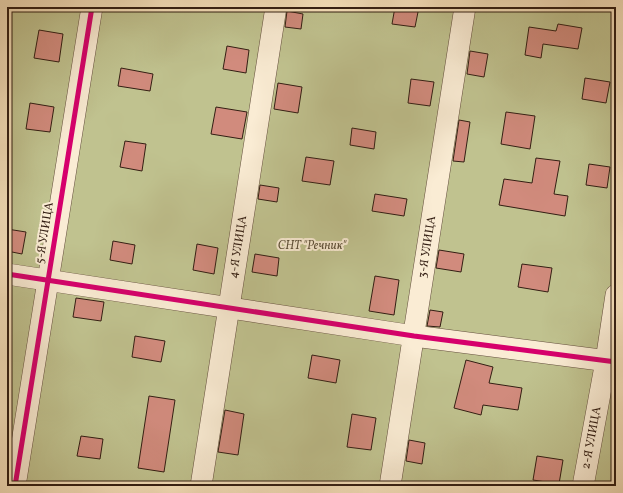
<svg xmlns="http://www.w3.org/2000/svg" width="623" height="493" font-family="Vollkorn,serif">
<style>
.green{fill:#c0c28f;stroke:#7a7051}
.building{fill:#d18b7d;stroke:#331e13}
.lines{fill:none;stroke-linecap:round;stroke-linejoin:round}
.street-casing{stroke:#644f3e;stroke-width:22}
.street{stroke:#faecd4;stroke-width:21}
.cycleway-casing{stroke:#faecd4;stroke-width:8}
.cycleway{stroke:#d6006c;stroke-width:5}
.labels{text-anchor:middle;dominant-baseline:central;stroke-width:4;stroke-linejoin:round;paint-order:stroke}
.street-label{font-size:12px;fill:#331e13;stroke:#faecd4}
.park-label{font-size:12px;font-style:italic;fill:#5d4f38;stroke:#faecd4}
</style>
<rect width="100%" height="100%" fill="#f7e2bd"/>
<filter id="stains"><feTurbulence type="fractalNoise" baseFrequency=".005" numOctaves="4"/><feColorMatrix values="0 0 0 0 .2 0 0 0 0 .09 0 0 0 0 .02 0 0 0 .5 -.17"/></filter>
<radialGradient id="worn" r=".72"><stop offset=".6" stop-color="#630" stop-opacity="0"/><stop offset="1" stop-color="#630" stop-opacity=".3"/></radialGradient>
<rect class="green" x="7" y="7" width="609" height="479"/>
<g class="building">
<polygon points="395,7 419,7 415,27 392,24"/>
<polygon points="287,11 303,14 301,29 285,27"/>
<polygon points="558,24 582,28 578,49 543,44 541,58 525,55 529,27 556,31"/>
<polygon points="39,30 63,34 59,62 34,58"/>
<polygon points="227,46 249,50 246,73 223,69"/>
<polygon points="470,51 488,54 484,77 467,74"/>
<polygon points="121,68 153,74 150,91 118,86"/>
<polygon points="585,78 610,82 606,103 582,99"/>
<polygon points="411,79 434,82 430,106 408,103"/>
<polygon points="278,83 302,87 298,113 274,109"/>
<polygon points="30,103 54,107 50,132 26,129"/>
<polygon points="216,107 247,112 242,139 211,134"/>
<polygon points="506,112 535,116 530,149 501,144"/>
<polygon points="459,120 470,122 464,162 453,161"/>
<polygon points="352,128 376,132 374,149 350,145"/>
<polygon points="125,141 146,144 142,171 120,167"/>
<polygon points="306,157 334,161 330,185 302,181"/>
<polygon points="536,158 560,161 554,194 568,196 565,216 499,205 504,179 532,183"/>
<polygon points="589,164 610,167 607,188 586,185"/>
<polygon points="260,185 279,188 277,202 258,199"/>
<polygon points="375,194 407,199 404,216 372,211"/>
<polygon points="7,229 26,232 22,254 7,251"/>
<polygon points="113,241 135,245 132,264 110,260"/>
<polygon points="197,244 218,248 214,274 193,270"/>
<polygon points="439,250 464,254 461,272 436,268"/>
<polygon points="255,254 279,258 277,276 252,272"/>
<polygon points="522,264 552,268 548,292 518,287"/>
<polygon points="375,276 399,280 394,315 369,311"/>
<polygon points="76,298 104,302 101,321 73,317"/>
<polygon points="430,310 443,312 440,327 427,326"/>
<polygon points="135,336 165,341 161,362 132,357"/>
<polygon points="312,355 340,360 336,383 308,378"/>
<polygon points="466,360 493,367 489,383 522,388 518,410 483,405 481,415 454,408"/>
<polygon points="149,396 175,400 164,472 138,468"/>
<polygon points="225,410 244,414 238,455 218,452"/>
<polygon points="352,414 376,418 371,450 347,447"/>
<polygon points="81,436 103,439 100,459 77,456"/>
<polygon points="409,440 425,443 422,464 406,461"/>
<polygon points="537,456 563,460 559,484 533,480"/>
</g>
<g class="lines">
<defs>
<g id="street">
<polyline points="7,274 414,336 616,362"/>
<polyline points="15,486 92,7"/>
<path id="s1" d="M201,486L276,7"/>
<path id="s2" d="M390,486L465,7"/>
<path id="s3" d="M583,486L606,361L616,295"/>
</g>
</defs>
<use href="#street" class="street-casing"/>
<use href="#street" class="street"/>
<defs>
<g id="cycleway">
<polyline points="7,274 414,336 616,362"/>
<polyline points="15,486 92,7"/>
</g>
</defs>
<use href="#cycleway" class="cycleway-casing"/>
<use href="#cycleway" class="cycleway"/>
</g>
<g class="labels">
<g class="street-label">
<text transform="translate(45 233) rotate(-81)">5-Я УЛИЦА</text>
<text stroke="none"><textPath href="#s1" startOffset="242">4-Я УЛИЦА</textPath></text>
<text stroke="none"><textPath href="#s2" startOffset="242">3-Я УЛИЦА</textPath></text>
<text stroke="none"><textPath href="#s3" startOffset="49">2-Я УЛИЦА</textPath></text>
</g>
<g class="park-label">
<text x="312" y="246">СНТ "Речник"</text>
</g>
</g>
<rect width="623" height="493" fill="none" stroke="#f7e2bd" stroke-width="24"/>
<rect x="8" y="8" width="607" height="477" fill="none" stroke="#331e13" stroke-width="2"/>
<rect x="12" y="12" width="599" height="469" fill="none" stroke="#331e13"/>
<rect width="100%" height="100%" filter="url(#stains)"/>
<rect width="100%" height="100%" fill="url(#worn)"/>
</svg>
